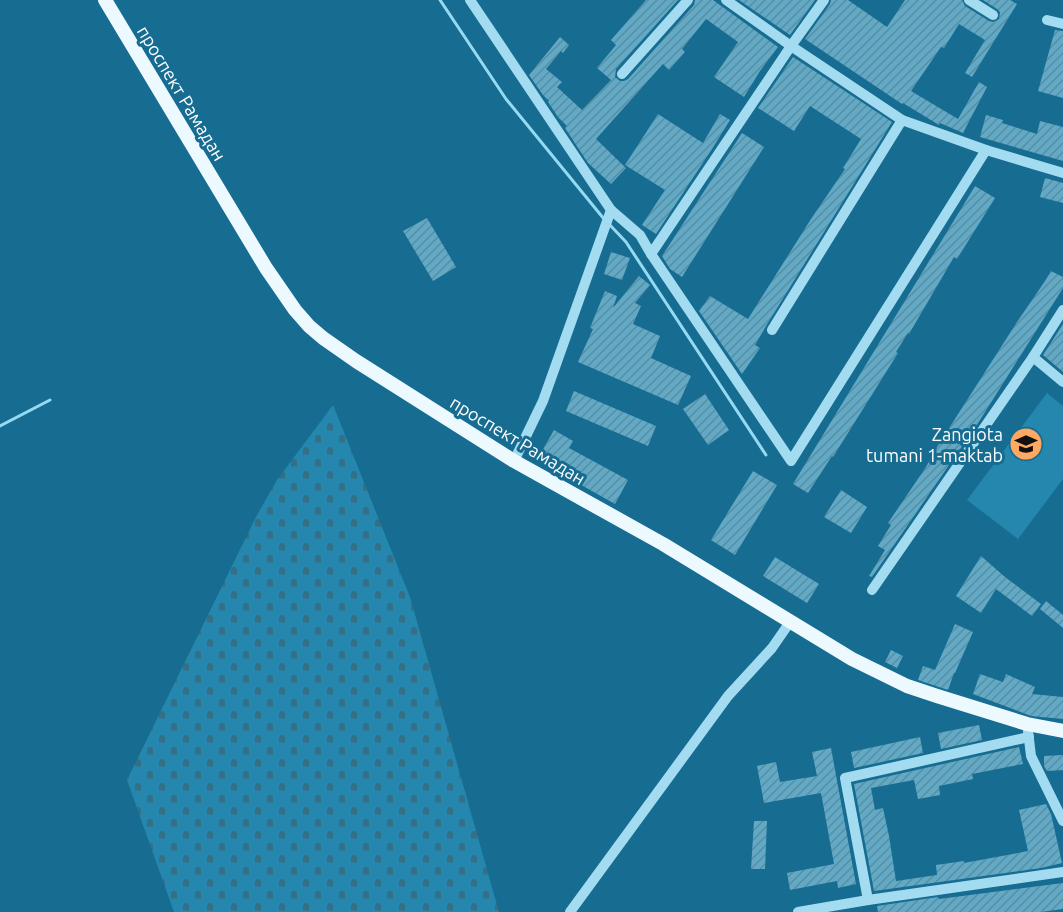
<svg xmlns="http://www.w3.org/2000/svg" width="1063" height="912" font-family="Ubuntu,sans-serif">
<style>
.cemetery{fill:url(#cemetery-stones)}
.garden{fill:#2587ad}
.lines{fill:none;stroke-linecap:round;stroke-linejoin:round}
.stream{stroke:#95daf3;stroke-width:3}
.building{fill:url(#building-hatch)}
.minor{stroke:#a3dbf0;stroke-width:10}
.major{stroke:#ecf9ff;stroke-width:14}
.labels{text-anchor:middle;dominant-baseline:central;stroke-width:6;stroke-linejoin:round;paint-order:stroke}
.street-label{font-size:18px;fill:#fff;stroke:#166c91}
.poi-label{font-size:18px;fill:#fff;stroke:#166c91;text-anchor:end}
</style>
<defs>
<pattern id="cemetery-stones" width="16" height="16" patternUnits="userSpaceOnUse" patternTransform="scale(1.5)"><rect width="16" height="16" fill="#2587ad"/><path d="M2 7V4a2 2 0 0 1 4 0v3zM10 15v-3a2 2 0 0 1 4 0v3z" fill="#356f86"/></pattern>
<pattern id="building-hatch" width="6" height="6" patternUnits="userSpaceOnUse" patternTransform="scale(1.5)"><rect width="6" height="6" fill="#61a9c5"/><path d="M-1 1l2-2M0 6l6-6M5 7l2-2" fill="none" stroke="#5b8da1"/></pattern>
</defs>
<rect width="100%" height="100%" fill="#166c91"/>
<polygon class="cemetery" points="333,405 410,597 499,912 174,912 127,780 257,515 277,480"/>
<polygon class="garden" points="1047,393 1063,406 1063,479 1018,539 967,500"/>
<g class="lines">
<g class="stream">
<polyline points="440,0 506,99 604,219"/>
<polyline points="609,224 626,242 766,455"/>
<polyline points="0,426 50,400"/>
</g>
</g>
<g class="building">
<polygon points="646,0 678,0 616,69 615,77 620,81 624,81 628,79 694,5 695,0 713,0 778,47 760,71 744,97 714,77 738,42 706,19 682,49 685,52 669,70 663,64 596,139 626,168 611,184 588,163 565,128 567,126 558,117 548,102 549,101 543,95 529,75 560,37 569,45 563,53 561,51 546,69 562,82 557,87 582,110 611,80 597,68 616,45 611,40"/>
<polygon points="739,0 815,0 790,35"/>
<polygon points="831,0 848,0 887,27 905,0 962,0 965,6 989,21 993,22 999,19 1000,12 997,9 983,0 1010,0 1017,4 972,77 965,73 985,40 959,24 944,48 941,47 911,91 958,119 979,82 987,87 963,133 940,123 939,125 903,103 902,104 805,39 830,4"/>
<polygon points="1055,30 1063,31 1063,98 1038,91"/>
<polygon points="793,57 892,122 766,326 755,345 760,348 742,374 699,311 710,296 748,319 811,219 845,169 843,168 861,139 810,106 794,131 758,108"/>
<polygon points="658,114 703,143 720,114 730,120 712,149 656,234 642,225 665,190 625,165"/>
<polygon points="986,115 1003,120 1002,123 1037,134 1040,121 1063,127 1063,161 980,137"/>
<polygon points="742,133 764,147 682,277 670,269 662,256"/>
<polygon points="1045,178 1063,183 1063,203 1040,197"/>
<polygon points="975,186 995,198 957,259 954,257 909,334 908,333 896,352 898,353 833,457 832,456 808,493 793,484"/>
<polygon points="427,218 456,267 433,281 403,231"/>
<polygon points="611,252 630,258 622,280 604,274"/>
<polygon points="1051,271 1063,277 1063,288 980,420 872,577 869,576 885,550 878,546 891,525 888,523 926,467 937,447 1017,322 1045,281"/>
<polygon points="639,276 650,285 635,303 641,306 633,324 660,336 651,358 691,376 678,405 578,362 593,329 590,328 605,291 617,296 613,308"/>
<polygon points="1063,324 1063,372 1043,355"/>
<polygon points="574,391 656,426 648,446 566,411"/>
<polygon points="705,394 729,430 708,445 683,409"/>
<polygon points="554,430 573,441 569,448 628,480 615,504 537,460"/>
<polygon points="753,471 777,485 735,555 711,540"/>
<polygon points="841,490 867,507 851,533 824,517"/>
<polygon points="981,556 1005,577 1041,604 1032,616 996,589 981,613 956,596"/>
<polygon points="775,557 819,584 807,603 763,576"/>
<polygon points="1046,601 1063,615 1063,628 1040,609"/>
<polygon points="955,624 973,632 955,673 954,673 948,690 918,680 923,666 935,670"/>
<polygon points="891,650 903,656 897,668 885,662"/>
<polygon points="980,674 1003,682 1006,674 1035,687 1032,694 1063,697 1063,719 1031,716 973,694"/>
<polygon points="979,725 982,740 941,749 938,733"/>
<polygon points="920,737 923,753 854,768 851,752"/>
<polygon points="1019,747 1023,764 972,774 973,779 939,786 940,795 918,799 914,780 871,788 875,810 883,808 889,836 896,881 937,875 936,865 964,861 964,863 1028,851 1019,810 1046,804 1051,814 1062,863 1041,868 874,891 854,784"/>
<polygon points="831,748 856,884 838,888 837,881 790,890 787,873 834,864 821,793 764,803 757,766 776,762 780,782 817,776 812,752"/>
<polygon points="1063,755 1063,770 1047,771 1044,766 1044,756"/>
<polygon points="754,821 767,821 765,869 751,869"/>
<polygon points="1063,883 1063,909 1041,912 878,912 877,906 938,897 939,899"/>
</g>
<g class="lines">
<g class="minor">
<polyline points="470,0 611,210 640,235 651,254 791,461 986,150"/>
<polyline points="726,0 791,46 902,120 986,150 1063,173"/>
<polyline points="969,0 993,15"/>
<polyline points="1047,20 1063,24"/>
<polyline points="622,74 688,0"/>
<polyline points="651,254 791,46 824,0"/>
<polyline points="772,330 902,120"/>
<polyline points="1033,357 1063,382"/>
<polyline points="514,461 543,401 611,210"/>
<polyline points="872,590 1033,357 1063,310"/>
<polyline points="1028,731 1031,756 1063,821"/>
<polyline points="868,900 845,778 1029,737"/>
<polyline points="570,912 728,696 772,648 790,622"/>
<polyline points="798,912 868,900 1063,872"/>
</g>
<polyline class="major" points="105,0 266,268 295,310 309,326 323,338 356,361 514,461 663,544 852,659 907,686 937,696 1027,724 1063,731"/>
</g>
<defs>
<symbol id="school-disc" viewBox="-11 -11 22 22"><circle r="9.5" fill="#ffa862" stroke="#166c91"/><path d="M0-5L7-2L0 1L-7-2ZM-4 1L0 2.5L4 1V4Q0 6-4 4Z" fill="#111"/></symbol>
</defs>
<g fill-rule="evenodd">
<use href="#school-disc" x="1007" y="425" width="38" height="38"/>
</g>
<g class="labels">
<g class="street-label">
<text transform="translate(182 93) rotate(59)">проспект Рамадан</text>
<text transform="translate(518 440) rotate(31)">проспект Рамадан</text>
</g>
<g class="poi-label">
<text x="1003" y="434">Zangiota<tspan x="1003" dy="21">tumani 1-maktab</tspan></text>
</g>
</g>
</svg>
